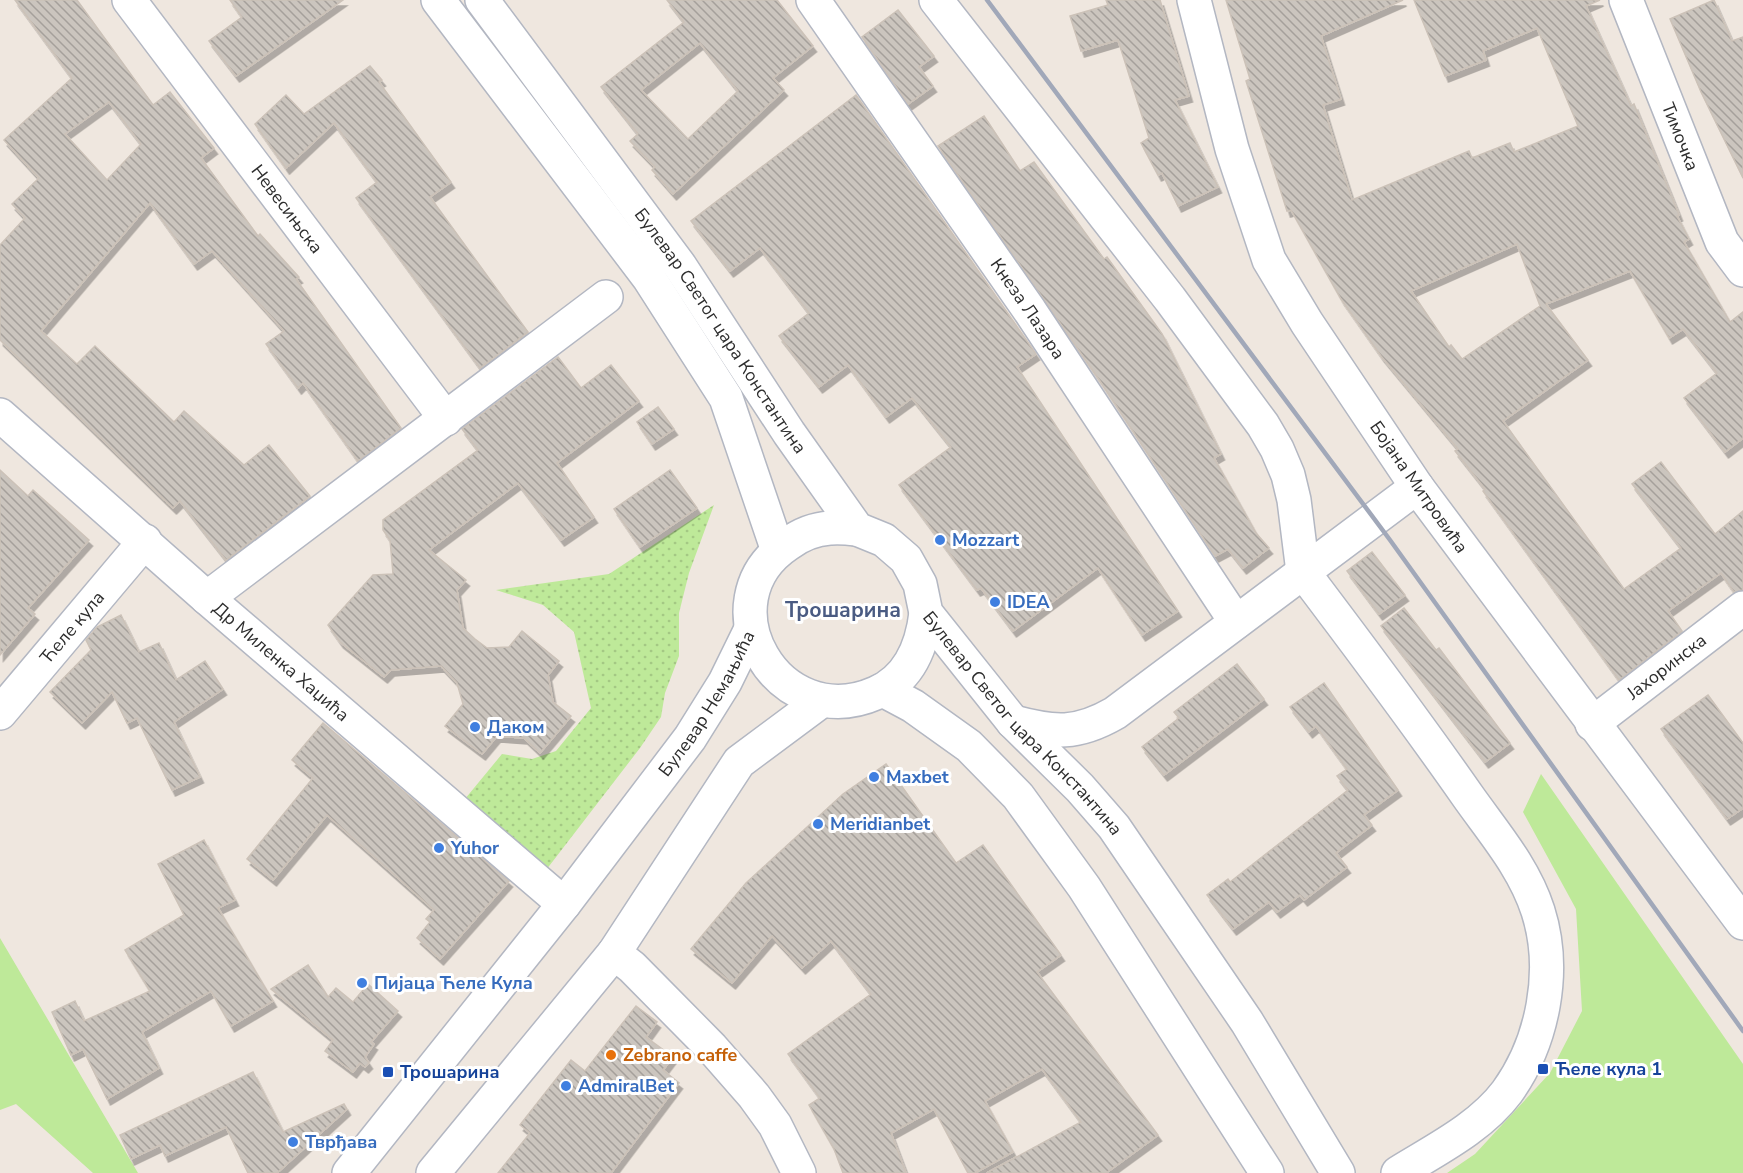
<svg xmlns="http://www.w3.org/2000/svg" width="1743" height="1173" font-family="'Nunito Sans',sans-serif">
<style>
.grass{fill:url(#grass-dots)}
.park{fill:#bee999}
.building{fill:url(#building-back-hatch);stroke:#ccc2b8;stroke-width:1.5;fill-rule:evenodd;filter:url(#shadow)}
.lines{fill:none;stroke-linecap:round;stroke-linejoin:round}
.street-casing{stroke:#b3b7c2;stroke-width:36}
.secondary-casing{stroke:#b3b7c2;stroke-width:36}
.street{stroke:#fff;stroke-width:33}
.secondary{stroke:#fff;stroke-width:33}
.rail{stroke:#a1a8b9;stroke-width:4.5}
.shop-dot{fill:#3f7fe0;stroke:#fff;stroke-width:2}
.food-dot{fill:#e8710a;stroke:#fff;stroke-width:2}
.transit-dot{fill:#1a4fb4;stroke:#fff;stroke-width:2}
.labels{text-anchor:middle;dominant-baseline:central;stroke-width:6;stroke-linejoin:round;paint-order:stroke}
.street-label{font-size:18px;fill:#2d2d2d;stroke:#fff}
.shop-label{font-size:18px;font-weight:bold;fill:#366cbe;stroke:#fff;text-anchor:start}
.food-label{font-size:18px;font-weight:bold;fill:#c56008;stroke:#fff;text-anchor:start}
.transit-label{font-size:18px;font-weight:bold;fill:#164399;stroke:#fff;text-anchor:start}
.quarter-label{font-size:21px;font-weight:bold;fill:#4a5b82;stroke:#fff}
</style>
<defs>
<pattern id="grass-dots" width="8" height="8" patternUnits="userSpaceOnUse" patternTransform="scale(1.5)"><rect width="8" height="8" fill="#bee999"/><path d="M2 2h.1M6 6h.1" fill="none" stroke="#a4c884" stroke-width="1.8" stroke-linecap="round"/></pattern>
<pattern id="building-back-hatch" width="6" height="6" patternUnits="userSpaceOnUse" patternTransform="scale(1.5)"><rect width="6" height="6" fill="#cbc5be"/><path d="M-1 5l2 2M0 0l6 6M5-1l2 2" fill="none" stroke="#a5a09b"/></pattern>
<filter id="shadow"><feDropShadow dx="3.5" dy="6" stdDeviation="0" flood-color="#0004"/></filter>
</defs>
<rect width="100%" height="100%" fill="#efe7df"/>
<polygon class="grass" points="714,505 689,573 679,613 679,656 665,693 661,717 640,748 543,874 460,805 502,754 532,759 556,751 591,708 574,632 543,605 496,590 609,574"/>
<g class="park">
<polygon points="1541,774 1743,1064 1743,1173 1447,1173 1475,1154 1550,1073 1582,1011 1576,909 1523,812"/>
<polygon points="0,938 138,1173 93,1173 16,1104 0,1110"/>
</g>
<g class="building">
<path d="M15,0H77L153,105L170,92L214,148L201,158L258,236L260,234L299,277L296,279L401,428L358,461L303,383L298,388L266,344L284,331L212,251L194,264L150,203L41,331L77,364L95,346L174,422L184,411L244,465L269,445L310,496L226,560L180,501L173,508L0,340V245L25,218L12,204L39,178L4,140L72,78ZM109,102L141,144L107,180L65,134Z"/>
<polygon points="230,0 343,0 236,76 209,41 242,17"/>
<path d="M667,0H777L813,46L773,78L784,90L673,194L652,170L655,167L630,141L638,134L601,87L684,22ZM700,43L738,91L688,139L641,90Z"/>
<polygon points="1106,0 1160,0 1189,96 1175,100 1218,187 1178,206 1162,173 1158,175 1141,143 1149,138 1118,40 1081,51 1070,16 1108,5"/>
<path d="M1226,0H1403L1321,36L1341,99L1323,105L1352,200L1469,151L1472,158L1510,143L1514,152L1578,126L1537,28L1483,51L1486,60L1445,76L1414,0H1600L1586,6L1631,106L1634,104L1679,215L1677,216L1689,239L1684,242L1730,322L1743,312V438L1725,452L1684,398L1717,373L1683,329L1669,338L1630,271L1546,304L1588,360L1503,421L1624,589L1681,548L1632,484L1661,462L1715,534L1743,511V590L1734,592L1721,573L1668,611L1682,631L1619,680L1483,491L1485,489L1455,451L1458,449L1381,356L1341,299L1291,210L1287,211L1246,81L1250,79ZM1517,244L1540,306L1462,359L1451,345L1449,347L1411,291Z"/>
<polygon points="1714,0 1732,41 1743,37 1743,178 1701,92 1670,19"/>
<polygon points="898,10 934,56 919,67 933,86 908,104 862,37"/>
<polygon points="370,66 382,80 379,82 451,182 430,197 528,332 480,368 356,198 377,182 334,123 286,168 255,124 286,95 304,114"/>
<polygon points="856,95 1036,354 1017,367 1178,611 1142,635 1098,568 1013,631 981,588 977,590 899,485 951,447 912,398 886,417 848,365 819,387 779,336 809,313 760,248 730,271 691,221"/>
<polygon points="984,116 1020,171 1034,162 1104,259 1107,257 1162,334 1221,454 1214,458 1256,533 1269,548 1243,568 1228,549 1215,556 1100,381 938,146"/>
<polygon points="558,357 581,388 611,365 639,401 557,463 594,517 561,540 518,483 429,550 466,580 457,590 463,628 475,639 487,648 509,647 522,631 559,661 548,675 553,702 571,716 540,753 524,738 497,736 482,754 445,726 463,704 457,683 441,666 391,670 384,677 340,642 328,625 373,575 393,574 390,540 383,530 383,520 478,450 462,429"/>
<polygon points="658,407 674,429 652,444 637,422"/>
<polygon points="0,470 28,496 33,490 89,540 28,608 35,614 0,655"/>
<polygon points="670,470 697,508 640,547 614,509"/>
<polygon points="1372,552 1405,595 1379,614 1347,571"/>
<polygon points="1404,608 1436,650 1439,648 1510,743 1485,762 1381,626"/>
<polygon points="121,615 139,652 159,643 176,680 205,661 223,689 174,722 200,777 172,790 137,718 127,723 112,692 82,723 50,692 91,650 86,640 97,627"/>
<polygon points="1237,664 1264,699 1164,775 1142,747 1179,718 1174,712"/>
<polygon points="1324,683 1398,790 1364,815 1372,825 1336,853 1347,867 1304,900 1300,895 1277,912 1269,902 1233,929 1207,895 1228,879 1230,882 1348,790 1337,776 1347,769 1316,726 1309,732 1290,707"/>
<polygon points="1708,695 1743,743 1743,808 1727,819 1661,729"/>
<polygon points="323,723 509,881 440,959 417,938 430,922 426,919 434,910 327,815 273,880 247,859 313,778 292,760"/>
<polygon points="886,764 956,863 983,845 1061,955 1037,972 1158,1135 1106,1173 987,1173 1081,1122 1042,1069 985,1101 1013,1152 975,1173 968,1173 934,1109 891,1133 906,1173 843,1173 834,1149 809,1105 820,1098 788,1054 871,994 831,941 802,968 772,936 732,983 691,949 746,883 843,794"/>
<polygon points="204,840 235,900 218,908 273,1001 231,1026 211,991 142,1032 159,1068 107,1099 83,1049 71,1055 52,1012 75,1001 84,1021 150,991 125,950 184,915 158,864"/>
<polygon points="308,965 328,997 336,988 353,1002 368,984 398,1011 371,1042 374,1044 365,1057 369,1063 365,1067 360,1063 353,1072 325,1051 333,1040 271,989"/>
<polygon points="636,1006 657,1022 646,1037 673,1057 663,1070 679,1083 611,1173 498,1173 530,1133 520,1125 571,1060 585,1071"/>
<polygon points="253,1072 283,1132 344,1104 347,1109 277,1173 248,1173 226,1127 165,1156 160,1145 131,1159 120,1135"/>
</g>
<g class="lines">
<defs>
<g id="street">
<path id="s1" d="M129,0L446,419"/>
<path id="s2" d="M813,0L1030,311L1236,622"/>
<polyline points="936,0 1170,299 1263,425 1277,449 1288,475 1294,500 1303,572"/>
<polyline points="1194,0 1232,149 1269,260 1307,323 1417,487"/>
<path id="s3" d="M1626,0L1722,242L1743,270"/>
<path id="s4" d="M0,415L207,598L564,904"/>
<polyline points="207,598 606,297"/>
<path id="s5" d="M0,713L145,541"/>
<path id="s6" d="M1592,724L1743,608"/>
<polyline points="614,953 632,967 712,1048 754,1096 775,1125 799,1173"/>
</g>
<g id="secondary">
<polyline points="438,0 649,278 726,398 778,551"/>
<path id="s7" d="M482,0L680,266L789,433L857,529L884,540L906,559L920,584L926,613L1013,722L1080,788L1114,827L1247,1022L1338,1173"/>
<path d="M857,529C848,528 839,527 830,528C815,529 800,535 788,544C701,602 778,736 876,693C909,679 922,647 926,613"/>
<path d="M1303,572C1359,646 1414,719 1467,795C1493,832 1524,867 1538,911C1557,971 1543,1042 1507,1092C1480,1128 1435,1150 1398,1173"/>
<polyline points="883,690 913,706 969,746 1018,796 1084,887 1267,1173"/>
<path d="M1013,722C1054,733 1077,735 1115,713L1417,487L1743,923"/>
<path id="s8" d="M349,1173L564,904L690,738L725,682L751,629"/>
<polyline points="433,1173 614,953 739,762 821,701"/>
</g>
</defs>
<use href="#street" class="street-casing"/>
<use href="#secondary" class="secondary-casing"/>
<use href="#street" class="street"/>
<use href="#secondary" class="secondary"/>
<polyline class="rail" points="987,0 1390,540 1743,1031"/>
</g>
<g class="shop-dot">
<circle cx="940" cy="540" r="6"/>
<circle cx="995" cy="602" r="6"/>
<circle cx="475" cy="727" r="6"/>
<circle cx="874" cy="777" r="6"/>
<circle cx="818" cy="824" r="6"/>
<circle cx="439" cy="848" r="6"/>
<circle cx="362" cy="983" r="6"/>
<circle cx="566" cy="1086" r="6"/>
<circle cx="293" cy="1142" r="6"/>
</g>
<circle class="food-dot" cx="611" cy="1055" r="6"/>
<g class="transit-dot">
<rect x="1537" y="1063" width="12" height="12" rx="3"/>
<rect x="382" y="1066" width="12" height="12" rx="3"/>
</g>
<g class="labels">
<g class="street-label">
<text stroke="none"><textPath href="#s3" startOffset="147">Тимочка</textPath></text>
<text stroke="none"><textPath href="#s1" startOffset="262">Невесињска</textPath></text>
<text stroke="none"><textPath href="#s2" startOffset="376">Кнеза Лазара</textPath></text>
<text stroke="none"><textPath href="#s7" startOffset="408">Булевар Светог цара Константина</textPath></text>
<text transform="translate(1419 487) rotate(55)">Бојана Митровића</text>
<text stroke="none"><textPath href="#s5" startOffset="112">Ћеле кула</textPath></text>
<text stroke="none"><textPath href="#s4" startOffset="374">Др Миленка Хаџића</textPath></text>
<text stroke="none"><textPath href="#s6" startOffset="94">Јахоринска</textPath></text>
<text stroke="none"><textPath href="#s8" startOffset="591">Булевар Немањића</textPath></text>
<text stroke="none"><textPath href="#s7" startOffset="912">Булевар Светог цара Константина</textPath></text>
</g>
<g class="shop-label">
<text x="952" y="540">Mozzart</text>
<text x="1007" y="602">IDEA</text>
<text x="487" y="727">Даком</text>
<text x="886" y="777">Maxbet</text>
<text x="830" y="824">Meridianbet</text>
<text x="451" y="848">Yuhor</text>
<text x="374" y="983">Пијаца Ћеле Кула</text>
<text x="578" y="1086">AdmiralBet</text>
<text x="305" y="1142">Тврђава</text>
</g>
<g class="food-label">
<text x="623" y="1055">Zebrano caffe</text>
</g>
<g class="transit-label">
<text x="1555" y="1069">Ћеле кула 1</text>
<text x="400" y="1072">Трошарина</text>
</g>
<g class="quarter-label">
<text x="843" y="610">Трошарина</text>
</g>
</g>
</svg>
